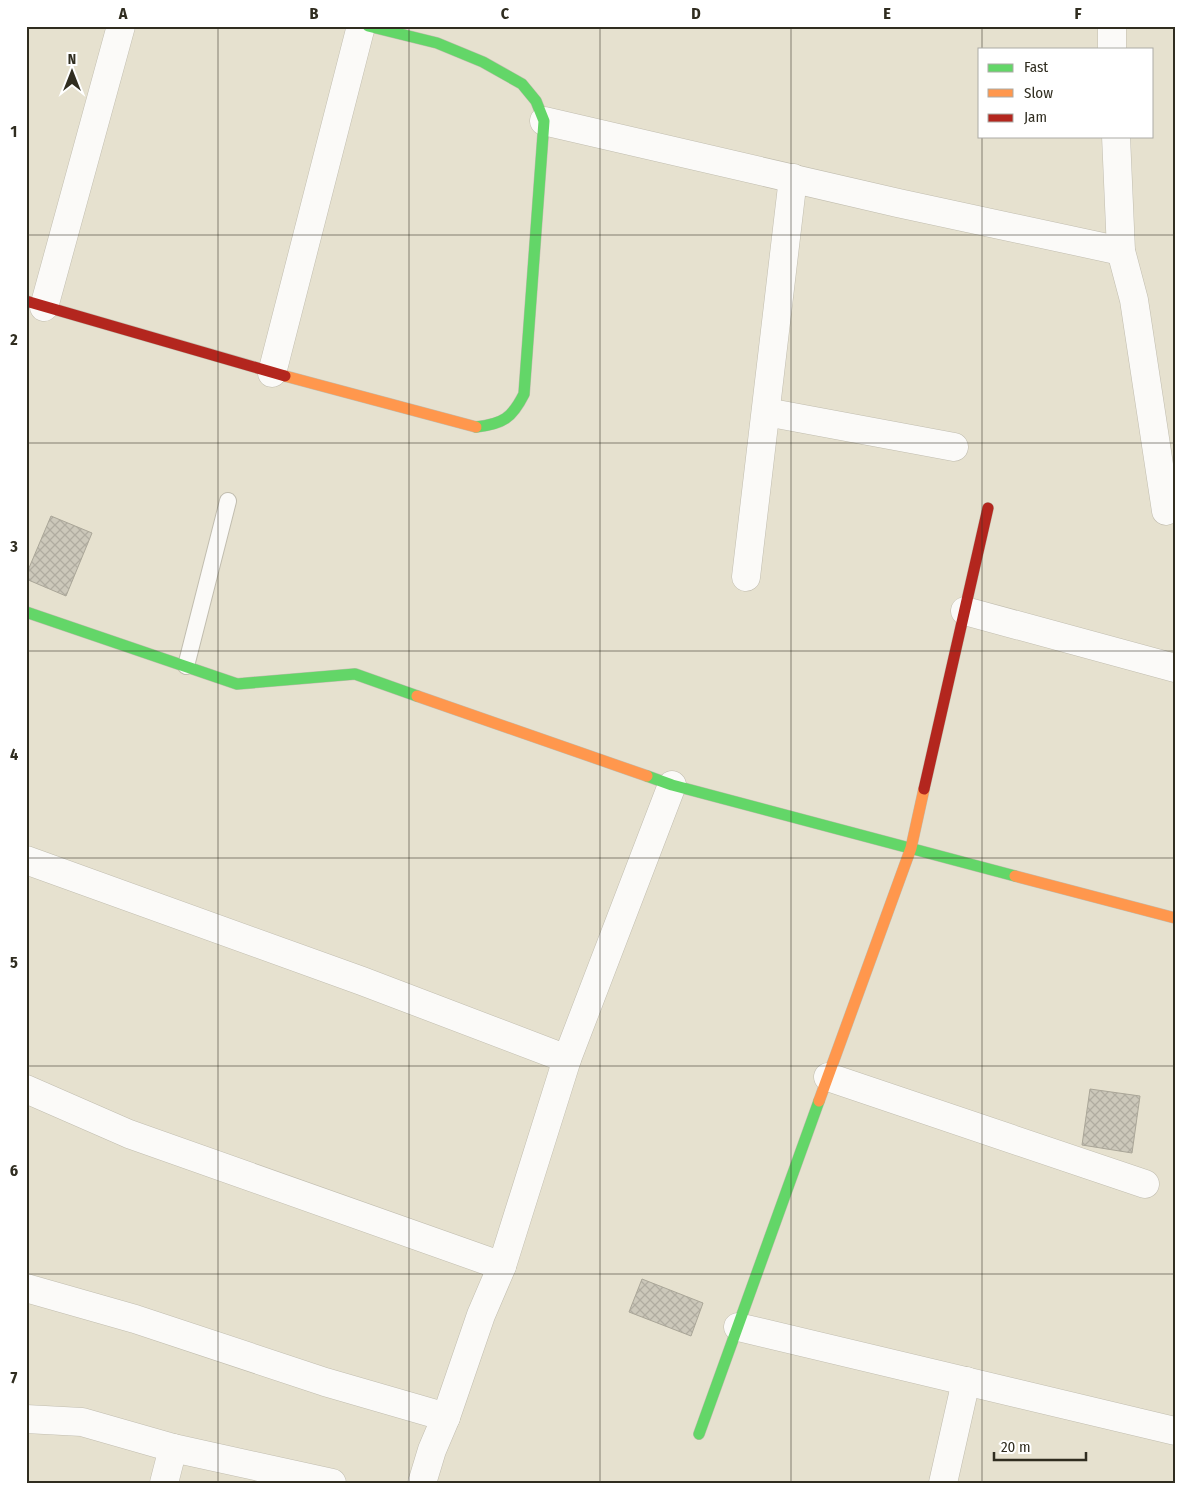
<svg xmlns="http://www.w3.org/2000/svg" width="1201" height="1509" font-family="'Fira Sans Condensed',sans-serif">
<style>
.building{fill:url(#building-cross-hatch);stroke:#aaa698}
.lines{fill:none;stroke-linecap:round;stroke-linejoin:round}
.lane-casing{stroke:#c1bdaf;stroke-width:18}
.street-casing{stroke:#c1bdaf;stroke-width:29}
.fast-casing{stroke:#c1bdaf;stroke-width:12}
.slow-casing{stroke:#c1bdaf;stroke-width:12}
.jam-casing{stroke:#c1bdaf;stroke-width:12}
.lane{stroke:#fbfaf8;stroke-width:16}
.street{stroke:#fbfaf8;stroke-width:28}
.fast{stroke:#63d668;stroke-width:11}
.slow{stroke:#ff974d;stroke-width:11}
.jam{stroke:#b3261e;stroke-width:11}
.grid{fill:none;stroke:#302d20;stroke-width:1;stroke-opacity:0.55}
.neatline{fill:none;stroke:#302d20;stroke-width:2}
.grid-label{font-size:16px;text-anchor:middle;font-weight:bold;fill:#302d20}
</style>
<defs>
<pattern id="building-cross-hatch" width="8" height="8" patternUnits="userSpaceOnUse" patternTransform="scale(1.25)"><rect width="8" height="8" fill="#ccc8ba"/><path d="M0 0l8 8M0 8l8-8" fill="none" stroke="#b0aca0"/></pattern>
</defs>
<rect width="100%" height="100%" fill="#e6e1cf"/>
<g class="building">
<polygon points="51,516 92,533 66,596 26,579 26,575"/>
<polygon points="1090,1089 1140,1096 1132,1153 1082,1145"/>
<polygon points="642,1279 703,1303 691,1336 629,1312"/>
</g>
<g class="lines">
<defs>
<polyline id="lane" points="186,666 228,501"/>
<g id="street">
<polyline points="1112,26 1112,49"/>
<polyline points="544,121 898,203 1121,251"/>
<polyline points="1116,136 1121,251 1134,300 1166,511"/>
<polyline points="44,307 121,26"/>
<polyline points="272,373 361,26"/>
<polyline points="766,412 954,447"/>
<polyline points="746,577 793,178"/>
<polyline points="965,611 1175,668"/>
<polyline points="26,860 362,981 567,1059"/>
<polyline points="828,1077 1145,1184"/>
<polyline points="26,1089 129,1134 502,1266"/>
<polyline points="26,1288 135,1319 325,1382 446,1417"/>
<polyline points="738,1327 1175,1431"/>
<polyline points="26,1419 82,1422 173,1448 332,1483"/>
<polyline points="164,1483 173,1448"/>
<polyline points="422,1483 432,1450 446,1417 481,1315 502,1266 567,1059 672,785"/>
<polyline points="943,1483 966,1381"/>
</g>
<g id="fast">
<path d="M368,26L437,43L483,62L522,84L536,101L544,121L524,394C512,418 503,424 476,427"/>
<polyline points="26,612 237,684 355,674 417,696"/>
<polyline points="647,776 672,785 1015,876"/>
<polyline points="699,1434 819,1101"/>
</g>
<g id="slow">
<polyline points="285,376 476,427"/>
<polyline points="417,696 647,776"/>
<polyline points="1015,876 1175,918"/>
<polyline points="819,1101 911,848 924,789"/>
</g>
<g id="jam">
<polyline points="26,301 285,376"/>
<polyline points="924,789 988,508"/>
</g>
</defs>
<use href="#lane" class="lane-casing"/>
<use href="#street" class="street-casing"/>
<use href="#fast" class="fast-casing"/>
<use href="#slow" class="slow-casing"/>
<use href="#jam" class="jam-casing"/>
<use href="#lane" class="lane"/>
<use href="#street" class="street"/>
<use href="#fast" class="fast"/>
<use href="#slow" class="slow"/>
<use href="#jam" class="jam"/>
</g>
<path class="grid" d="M218,26V1483M409,26V1483M600,26V1483M791,26V1483M982,26V49M982,136V1483M26,235H1175M26,443H1175M26,651H1175M26,858H1175M26,1066H1175M26,1274H1175"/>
<rect width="1201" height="1509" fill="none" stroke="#ffffff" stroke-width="55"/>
<rect x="978" y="48" width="175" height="90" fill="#ffffff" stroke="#acaba6"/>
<rect x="988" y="64" width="25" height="8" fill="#63d668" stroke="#acaba6"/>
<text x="1024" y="72" font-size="15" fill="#302d20">Fast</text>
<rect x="988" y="89" width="25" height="8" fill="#ff974d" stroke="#acaba6"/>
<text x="1024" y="98" font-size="15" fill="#302d20">Slow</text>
<rect x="988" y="114" width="25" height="8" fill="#b3261e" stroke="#acaba6"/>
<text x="1024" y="122" font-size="15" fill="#302d20">Jam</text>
<g transform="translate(72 72)" stroke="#ffffff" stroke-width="4" paint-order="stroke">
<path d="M0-4L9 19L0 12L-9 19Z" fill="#302d20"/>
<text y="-8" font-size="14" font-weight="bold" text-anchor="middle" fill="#302d20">N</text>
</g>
<path d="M994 1452v8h92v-8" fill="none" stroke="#302d20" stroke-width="2.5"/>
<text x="1001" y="1452" font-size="15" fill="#302d20" stroke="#ffffff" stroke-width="4" paint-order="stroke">20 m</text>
<rect x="28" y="28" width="1146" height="1454" class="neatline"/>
<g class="grid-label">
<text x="123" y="19">A</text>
<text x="314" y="19">B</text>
<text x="505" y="19">C</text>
<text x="696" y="19">D</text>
<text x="887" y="19">E</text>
<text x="1078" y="19">F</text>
<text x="14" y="137">1</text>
<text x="14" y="345">2</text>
<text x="14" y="552">3</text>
<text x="14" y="760">4</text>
<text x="14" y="968">5</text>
<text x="14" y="1176">6</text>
<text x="14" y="1383">7</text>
</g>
</svg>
